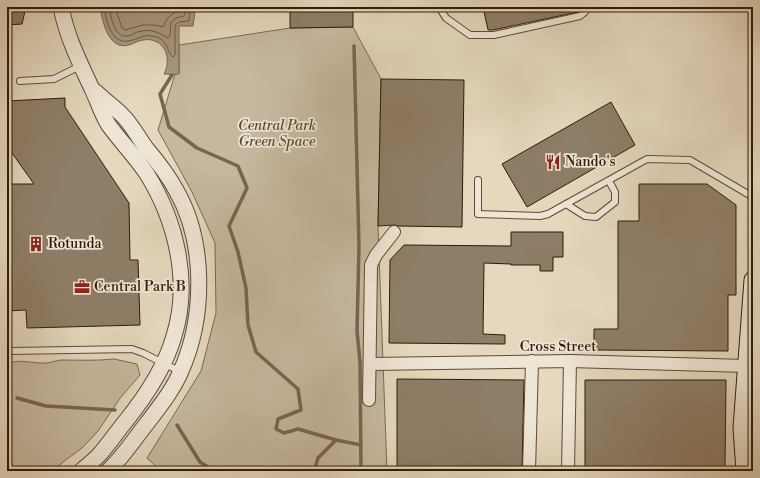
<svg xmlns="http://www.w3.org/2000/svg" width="760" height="478" font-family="'Libre Bodoni',serif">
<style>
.green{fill:#c6b89f;stroke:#7b6954}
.water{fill:#a79780;stroke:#776550}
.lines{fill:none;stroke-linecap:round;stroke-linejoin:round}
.shore{stroke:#6c5844;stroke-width:1}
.stream{stroke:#776550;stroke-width:3.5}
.building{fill:#8e7d67;stroke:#301a08}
.service-casing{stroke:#5d4a36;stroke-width:8}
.minor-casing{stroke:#5d4a36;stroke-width:14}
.tertiary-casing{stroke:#5d4a36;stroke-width:17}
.secondary-casing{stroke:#301a08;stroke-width:19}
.service{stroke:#eee6d5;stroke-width:6}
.minor{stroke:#eee6d5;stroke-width:12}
.tertiary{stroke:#eee6d5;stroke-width:15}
.secondary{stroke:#eee6d5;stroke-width:17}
.labels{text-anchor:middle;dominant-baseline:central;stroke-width:3.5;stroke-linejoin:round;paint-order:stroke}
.park-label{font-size:14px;font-style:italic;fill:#5d4935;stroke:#eee6d5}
.poi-label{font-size:14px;fill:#301a08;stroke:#eee6d5;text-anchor:start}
.street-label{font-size:14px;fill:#301a08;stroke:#eee6d5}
</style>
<rect width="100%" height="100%" fill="#e5d8be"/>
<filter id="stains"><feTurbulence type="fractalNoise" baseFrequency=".005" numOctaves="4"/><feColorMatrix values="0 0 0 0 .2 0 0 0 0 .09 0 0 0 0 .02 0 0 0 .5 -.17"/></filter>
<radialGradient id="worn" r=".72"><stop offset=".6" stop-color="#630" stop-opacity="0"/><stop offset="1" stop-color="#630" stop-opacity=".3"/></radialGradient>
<g class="green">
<polygon points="353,27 381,79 378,226 387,471 161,471 147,458 201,371 216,313 215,243 192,192 158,130 175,74 179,73 179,45 290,28"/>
<path d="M114,359L137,364L140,375L121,397L98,431L82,448L67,459L52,471H16L7,458V364C20,358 33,364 46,363C52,363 56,360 62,360C79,360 96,361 114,359Z"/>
</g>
<path class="water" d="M100,7H202V9L195,11L193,26H179V74L169,75V74H164C168,66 168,60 166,52C162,43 153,38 143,40C135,41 129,48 119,45C106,40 102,19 100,7Z"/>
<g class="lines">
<g class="shore">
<path d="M104,7C106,20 111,44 128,41C137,40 143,34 152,36C168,38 166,51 173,57L175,55V25L179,22L189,21L190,12L193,7"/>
<path d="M109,7C111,16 114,38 127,36C132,36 136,31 142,31C152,29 159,33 168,38L170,36L171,22L176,18L184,16L187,7"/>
<path d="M115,7L122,28L126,30L142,25H154L163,27C167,19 169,14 179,11L180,7"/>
</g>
<g class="stream">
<polyline points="354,46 359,247 357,331 360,362 361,471"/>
<polyline points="172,75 160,94 169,127 197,148 238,166 247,188 229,226 238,252 246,288 248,325 256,352 298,389 301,410 278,419 276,429 284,433 298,429 336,440"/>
<polyline points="17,398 46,406 115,410"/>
<polyline points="177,425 200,462 214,471"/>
<polyline points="314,471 318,458 336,440 361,445"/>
</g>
</g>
<g class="building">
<polygon points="7,7 26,7 22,24 7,25"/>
<polygon points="290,7 353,7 353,27 290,28"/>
<polygon points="483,7 581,7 581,10 578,12 493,30 488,30"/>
<polygon points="381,79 464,80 462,227 398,226 395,225 378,226"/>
<polygon points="65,98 65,107 129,203 130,260 138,260 140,325 27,328 26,310 7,311 7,184 34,184 7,146 7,101"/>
<polygon points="611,102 635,145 527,207 502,164"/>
<polygon points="639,184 707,184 736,205 736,295 728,295 728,351 594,350 594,329 618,329 618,221 639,221"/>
<polygon points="511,232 563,232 563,257 553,257 553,271 540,271 540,265 511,265 511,264 484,263 483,334 505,335 505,344 389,343 390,260 404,245 511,246"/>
<polygon points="397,379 524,380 522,471 397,471"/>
<polygon points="585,380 726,380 725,471 585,471"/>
</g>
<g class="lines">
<defs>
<g id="service">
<polyline points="439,7 446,18 470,35 494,35 580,16 585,12 586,7"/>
<polyline points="20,81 54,79 80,66"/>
<polyline points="478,180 478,214 540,216 548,214 647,159 690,160 753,197"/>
<polyline points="566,204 585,216 596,217 615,202 615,192 609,181"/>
<polyline points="7,353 11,351 132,349 143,353 181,372"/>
</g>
<g id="minor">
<polyline points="370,364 570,361 746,366"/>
<polyline points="369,400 371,265 376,255 394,232"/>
<polyline points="529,471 532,361"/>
<polyline points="568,471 570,361"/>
</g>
<g id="tertiary">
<path d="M61,7C67,38 80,63 93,91C98,102 102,114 108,124C120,141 136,157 147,174C176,221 191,282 174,336C165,368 146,396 125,422C116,433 108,445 99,455C93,461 87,466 81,471"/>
<path d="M96,92C104,100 113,106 121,114C131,123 138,137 146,148C157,161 168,175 176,190C206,242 205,317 181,371C173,390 160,406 148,422C135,438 123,457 108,471"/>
</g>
<polyline id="secondary" points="745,471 742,428 753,280"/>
</defs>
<use href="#service" class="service-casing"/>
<use href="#minor" class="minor-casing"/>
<use href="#tertiary" class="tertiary-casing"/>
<use href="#secondary" class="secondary-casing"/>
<use href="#service" class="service"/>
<use href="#minor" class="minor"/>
<use href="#tertiary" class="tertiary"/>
<use href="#secondary" class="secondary"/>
</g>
<defs>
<symbol id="restaurant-bare" viewBox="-9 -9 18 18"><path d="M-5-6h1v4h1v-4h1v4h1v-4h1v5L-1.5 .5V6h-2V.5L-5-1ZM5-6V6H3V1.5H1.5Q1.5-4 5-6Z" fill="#8f2418" stroke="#eee6d5" stroke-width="2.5" paint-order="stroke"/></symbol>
<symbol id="building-bare" viewBox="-9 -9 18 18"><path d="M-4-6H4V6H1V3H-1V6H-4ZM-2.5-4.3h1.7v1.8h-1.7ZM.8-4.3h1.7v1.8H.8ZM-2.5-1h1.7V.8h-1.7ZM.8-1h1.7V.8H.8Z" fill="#8f2418" stroke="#eee6d5" stroke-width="2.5" paint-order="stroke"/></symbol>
<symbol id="office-bare" viewBox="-9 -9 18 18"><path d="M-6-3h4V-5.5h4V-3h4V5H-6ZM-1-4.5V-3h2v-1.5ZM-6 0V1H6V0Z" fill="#8f2418" stroke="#eee6d5" stroke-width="2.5" paint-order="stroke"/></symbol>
</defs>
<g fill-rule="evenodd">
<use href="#restaurant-bare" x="542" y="151" width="22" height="22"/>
<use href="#building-bare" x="25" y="233" width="22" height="22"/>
<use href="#office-bare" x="71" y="276" width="22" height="22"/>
</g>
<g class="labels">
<g class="park-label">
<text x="277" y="126">Central Park<tspan x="277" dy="16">Green Space</tspan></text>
</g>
<g class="poi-label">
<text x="565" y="162">Nando's</text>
<text x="48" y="244">Rotunda</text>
<text x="94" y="287">Central Park B</text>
</g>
<g class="street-label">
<text x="558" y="347">Cross Street</text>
</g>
</g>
<rect width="760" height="478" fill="none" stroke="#e5d8be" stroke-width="24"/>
<rect x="8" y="8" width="744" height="462" fill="none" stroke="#301a08" stroke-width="2"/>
<rect x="12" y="12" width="736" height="454" fill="none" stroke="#301a08"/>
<rect width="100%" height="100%" filter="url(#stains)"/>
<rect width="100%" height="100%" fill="url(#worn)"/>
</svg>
